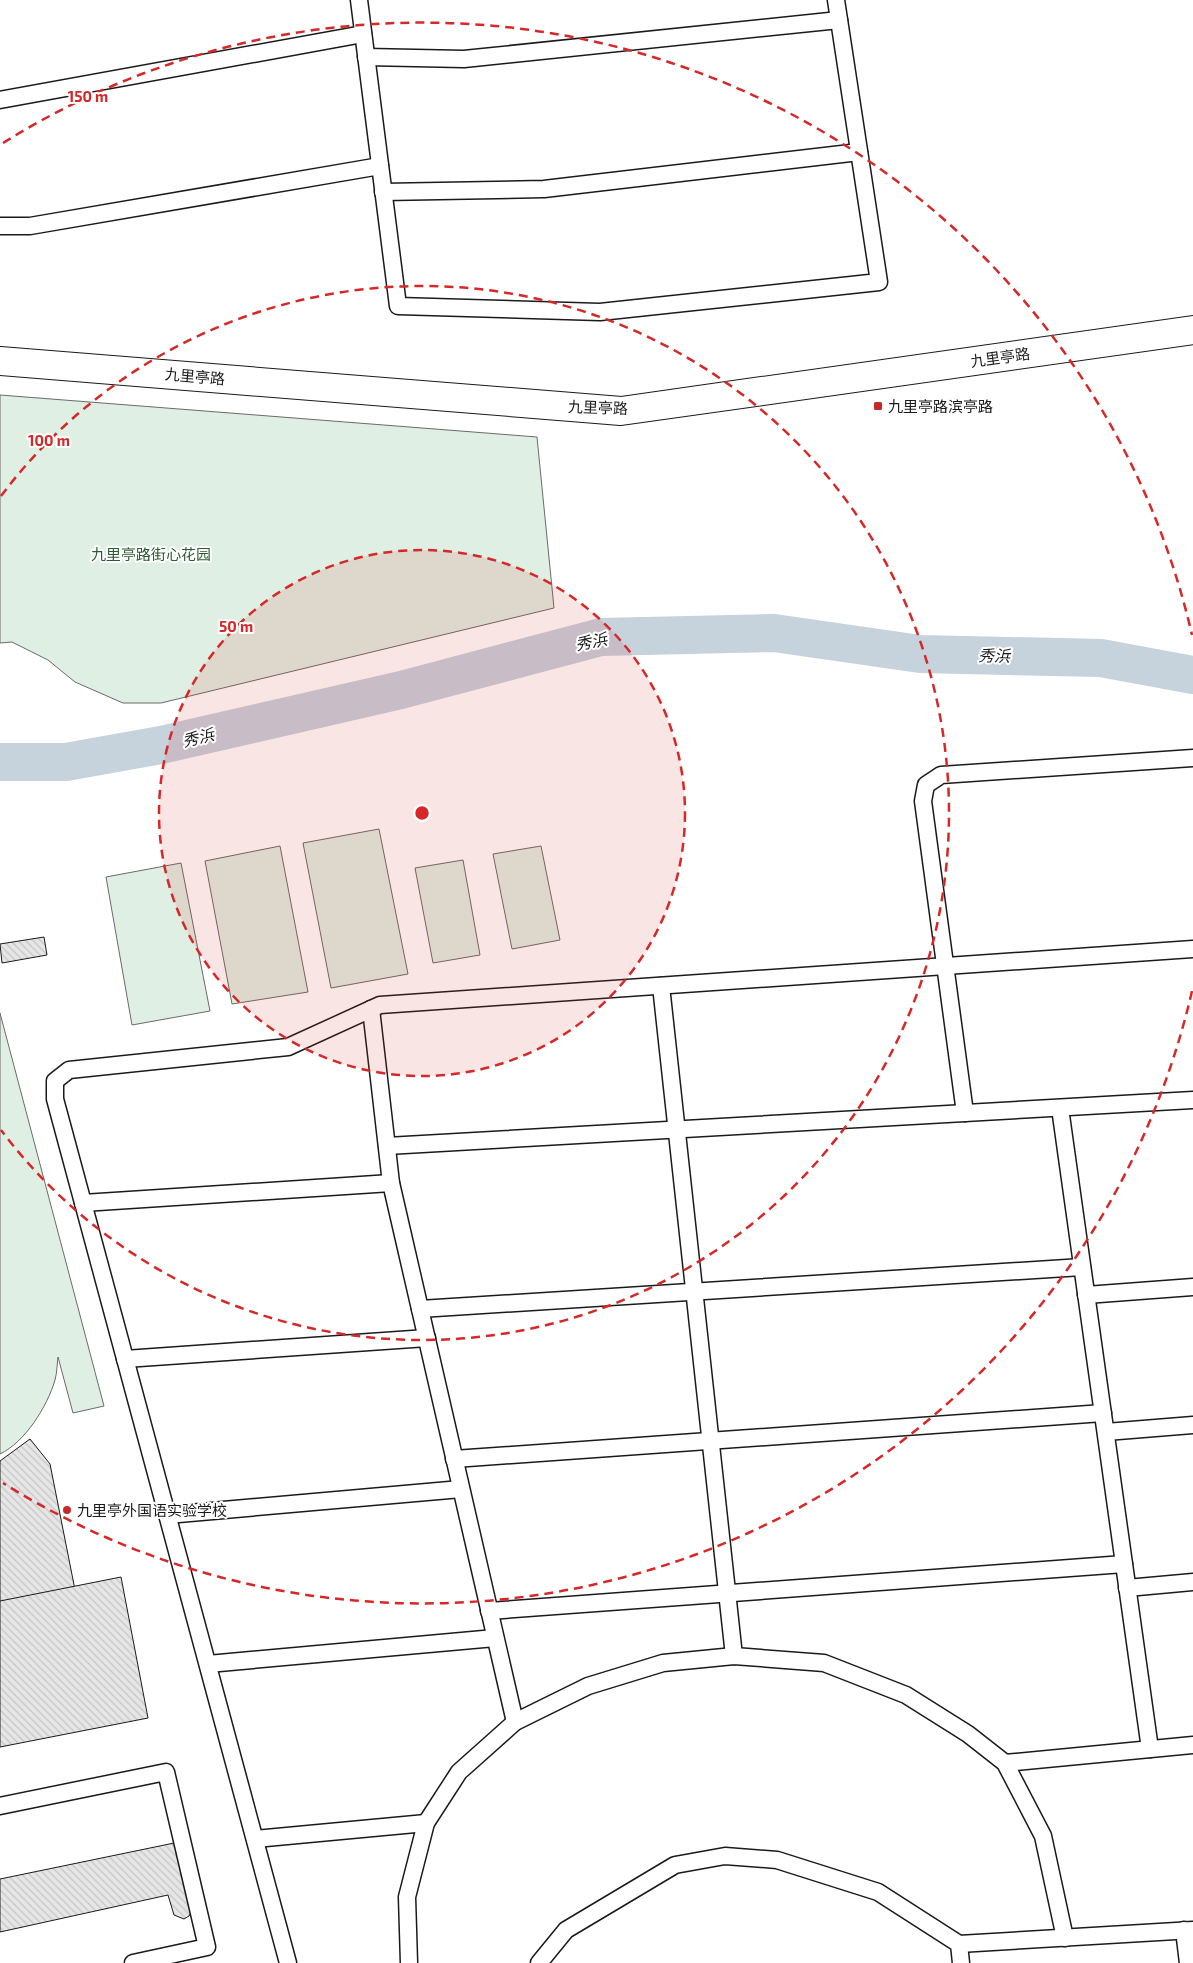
<svg xmlns="http://www.w3.org/2000/svg" width="1193" height="1963" font-family="'Exo 2','Noto Sans SC',sans-serif">
<style>
.park{fill:#e0efe3;stroke:#6a6a6a}
.lines{fill:none;stroke-linecap:round;stroke-linejoin:round}
.canal{stroke:#c6d2dc;stroke-width:38}
.building{fill:url(#building-back-hatch);stroke:#1a1a1a}
.service-casing{stroke:#1a1a1a;stroke-width:19}
.tertiary-casing{stroke:#1a1a1a;stroke-width:30}
.service{stroke:#fff;stroke-width:16}
.tertiary{stroke:#fff;stroke-width:28}
.ring{fill:none;stroke:#d62828;stroke-width:2.5;stroke-dasharray:9 6}
.poi-dot{fill:#c62828;stroke:#fff;stroke-width:2}
.labels{text-anchor:middle;dominant-baseline:central;stroke-width:4;stroke-linejoin:round;paint-order:stroke}
.street-label{font-size:15px;fill:#1a1a1a;stroke:#fff}
.poi-label{font-size:15px;fill:#1a1a1a;stroke:#fff;text-anchor:start}
.park-label{font-size:15px;fill:#2b5a34;stroke:#fff}
.water-label{font-size:16px;font-style:italic;fill:#1a1a1a;stroke:#fff}
.centre{fill:#d62828;stroke:#fff;stroke-width:2.5}
.ring-label{font-size:15px;text-anchor:middle;font-weight:bold;fill:#d62828;stroke:#fff;stroke-width:4;stroke-linejoin:round;paint-order:stroke}
</style>
<defs>
<pattern id="building-back-hatch" width="6" height="6" patternUnits="userSpaceOnUse" patternTransform="scale(1.25)"><rect width="6" height="6" fill="#e6e6e6"/><path d="M-1 5l2 2M0 0l6 6M5-1l2 2" fill="none" stroke="#c5c5c5"/></pattern>
</defs>
<rect width="100%" height="100%" fill="#fff"/>
<g class="park">
<polygon points="0,395 537,437 554,608 161,703 123,703 75,682 48,660 12,642 0,643"/>
<polygon points="379,829 408,974 331,988 303,843"/>
<polygon points="280,846 308,992 232,1004 205,861"/>
<polygon points="541,846 560,940 512,949 493,854"/>
<polygon points="463,860 480,955 433,963 415,868"/>
<polygon points="181,863 210,1011 132,1025 106,877"/>
<path d="M0,1013L104,1406L73,1413L58,1357C57,1365 57,1373 55,1380C47,1407 25,1442 0,1454Z"/>
</g>
<g class="lines">
<polyline class="canal" points="0,762 66,762 161,745 401,690 601,637 774,633 920,654 1101,658 1193,675"/>
</g>
<g class="building">
<polygon points="44,937 47,955 2,963 0,944"/>
<polygon points="30,1439 50,1464 80,1615 0,1631 0,1461"/>
<polygon points="121,1577 148,1718 0,1747 0,1601"/>
<polygon points="179,1842 192,1911 189,1916 184,1919 174,1915 168,1895 0,1932 0,1879"/>
</g>
<g class="lines">
<defs>
<g id="service">
<polyline points="359,0 398,306 600,312 879,282 836,0"/>
<polyline points="366,57 464,59 839,20"/>
<polyline points="0,100 363,34"/>
<polyline points="383,192 544,189 859,152"/>
<polyline points="0,226 30,226 380,166"/>
<polyline points="661,986 734,1656"/>
<polyline points="371,1009 391,1183 515,1722"/>
<polyline points="1060,1108 1150,1749"/>
<polyline points="965,1113 923,801 926,785 941,775 1193,758"/>
<polyline points="387,1146 1193,1100"/>
<polyline points="83,1203 391,1183"/>
<polyline points="1086,1295 1193,1287"/>
<polyline points="420,1309 1082,1267"/>
<polyline points="125,1359 427,1338"/>
<polyline points="1106,1432 1193,1425"/>
<polyline points="454,1459 1103,1413"/>
<polyline points="167,1515 461,1489"/>
<polyline points="1127,1588 1193,1582"/>
<polyline points="489,1611 1124,1564"/>
<polyline points="208,1664 495,1638"/>
<polyline points="1005,1763 1193,1745"/>
<polyline points="0,1806 166,1772 207,1947 133,1963"/>
<polyline points="255,1839 426,1823"/>
<polyline points="1184,1930 1188,1963"/>
<polyline points="959,1944 1193,1930"/>
<polyline points="288,1963 55,1099 55,1081 69,1070 288,1047 380,1005 1193,949"/>
<polyline points="409,1963 407,1897 426,1823 459,1772 515,1722 588,1686 663,1663 734,1656 824,1663 906,1695 968,1734 1005,1763 1043,1836 1065,1938"/>
<polyline points="539,1963 566,1930 675,1865 725,1856 777,1860 878,1892 959,1944 961,1963"/>
</g>
<polyline id="tertiary" points="0,361 621,411 1193,330"/>
</defs>
<use href="#service" class="service-casing"/>
<use href="#tertiary" class="tertiary-casing"/>
<use href="#service" class="service"/>
<use href="#tertiary" class="tertiary"/>
</g>
<circle cx="422" cy="813" r="263" fill="#d62828" fill-opacity=".12"/>
<g class="ring">
<circle cx="422" cy="813" r="263"/>
<path d="M1 496A527 527 0 1 1 1 1130"/>
<path d="M1192 991A790 790 0 0 1 3 1483M3 143A790 790 0 0 1 1192 635"/>
</g>
<g class="poi-dot">
<rect x="873" y="401" width="10" height="10" rx="2.5"/>
<circle cx="67" cy="1510" r="5"/>
</g>
<g class="labels">
<g class="street-label">
<text transform="translate(1000 357) rotate(-8)">九里亭路</text>
<text transform="translate(195 376) rotate(5)">九里亭路</text>
<text transform="translate(598 407) rotate(2)">九里亭路</text>
</g>
<g class="poi-label">
<text x="888" y="406">九里亭路滨亭路</text>
<text x="77" y="1510">九里亭外国语实验学校</text>
</g>
<g class="park-label">
<text x="151" y="554">九里亭路街心花园</text>
</g>
<g class="water-label">
<text transform="translate(591 641) rotate(-11)">秀浜</text>
<text transform="translate(994 655) rotate(1)">秀浜</text>
<text transform="translate(198 737) rotate(-13)">秀浜</text>
</g>
</g>
<circle cx="422" cy="813" r="8" class="centre"/>
<g class="ring-label">
<text x="88" y="102">150 m</text>
<text x="49" y="446">100 m</text>
<text x="236" y="632">50 m</text>
</g>
</svg>
